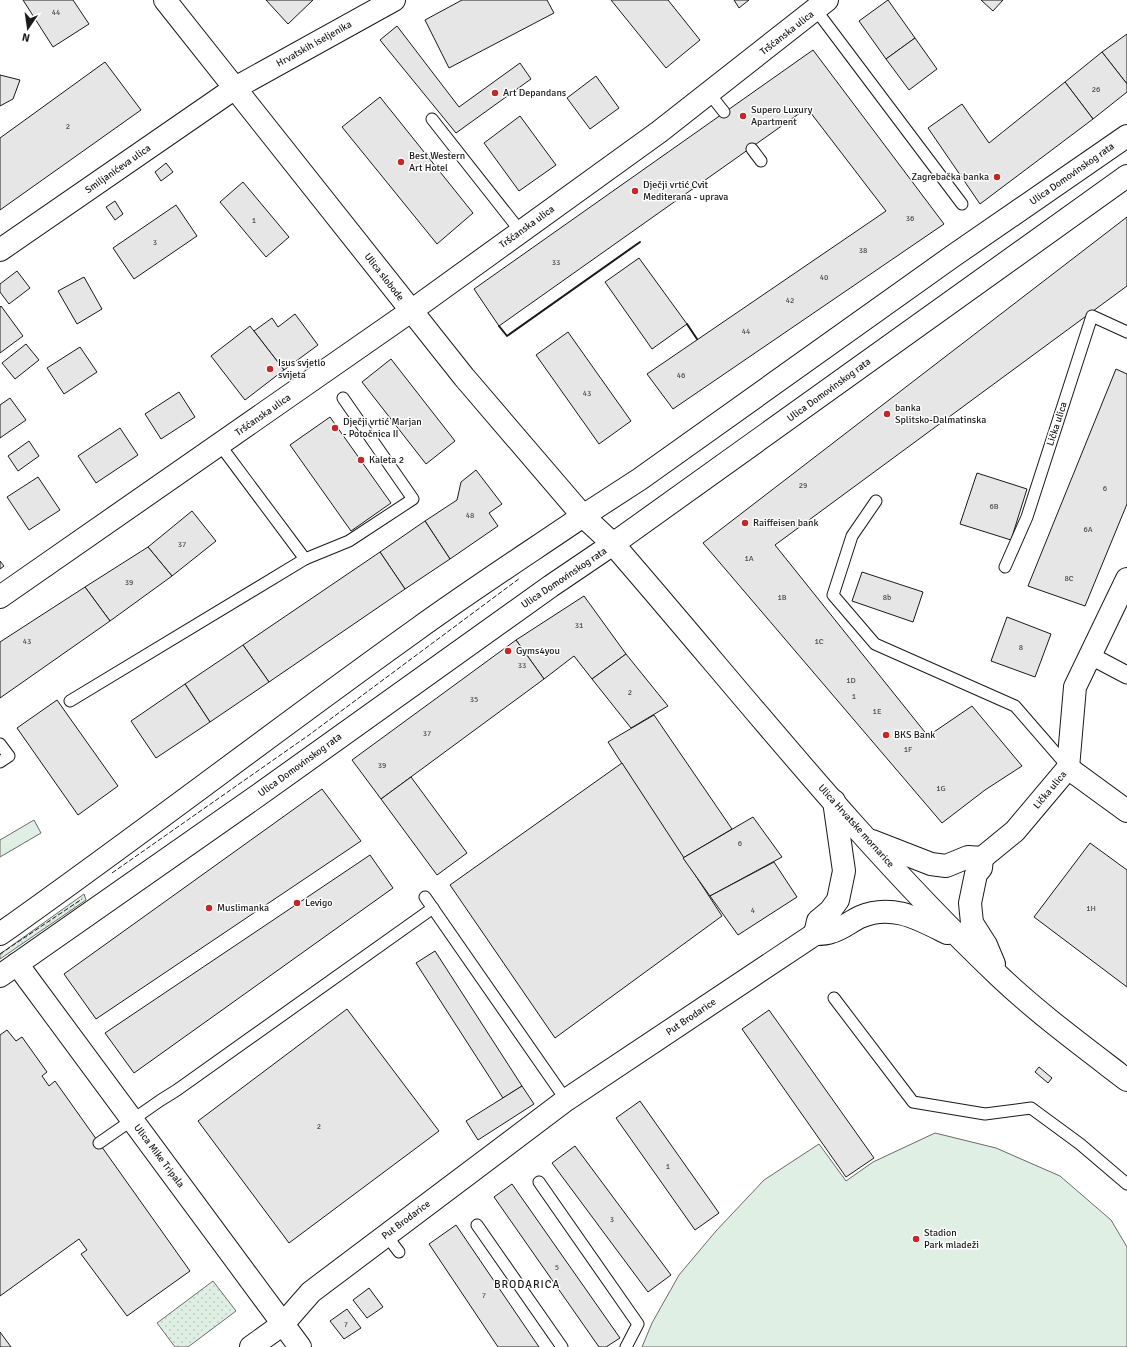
<svg xmlns="http://www.w3.org/2000/svg" width="1127" height="1347" font-family="Signika,sans-serif">
<style>
.grass{fill:url(#grass-dots);stroke:#6a6a6a}
.garden{fill:#e0efe3;stroke:#6a6a6a}
.building{fill:#e6e6e6;stroke:#1a1a1a}
.lines{fill:none;stroke-linecap:round;stroke-linejoin:round}
.service-casing{stroke:#1a1a1a;stroke-width:13}
.pedestrian-casing{stroke:#1a1a1a;stroke-width:19}
.minor-casing{stroke:#1a1a1a;stroke-width:24}
.tertiary-casing{stroke:#1a1a1a;stroke-width:24}
.secondary-casing{stroke:#1a1a1a;stroke-width:24}
.service{stroke:#fff;stroke-width:11}
.pedestrian{stroke:#fff;stroke-width:17}
.minor{stroke:#fff;stroke-width:22}
.tertiary{stroke:#fff;stroke-width:22}
.secondary{stroke:#fff;stroke-width:22}
.fence{stroke:#1a1a1a;stroke-width:1;stroke-dasharray:5 2;stroke-linecap:butt}
.wall{stroke:#1a1a1a;stroke-width:2}
.poi-dot{fill:#c62828;stroke:#fff;stroke-width:1.5}
.labels{text-anchor:middle;dominant-baseline:central;stroke-width:3;stroke-linejoin:round;paint-order:stroke}
.number-label{font-size:8px;fill:#4d4d4d}
.street-label{font-size:10px;fill:#1a1a1a;stroke:#fff}
.poi-label{font-size:10px;fill:#1a1a1a;stroke:#fff;text-anchor:start}
.neighbourhood-label{font-size:11px;letter-spacing:1px;fill:#1a1a1a;stroke:#fff}
</style>
<defs>
<pattern id="grass-dots" width="8" height="8" patternUnits="userSpaceOnUse"><rect width="8" height="8" fill="#e0efe3"/><path d="M2 2h.1M6 6h.1" fill="none" stroke="#c0ccc2" stroke-width="1.8" stroke-linecap="round"/></pattern>
</defs>
<rect width="100%" height="100%" fill="#fff"/>
<g class="grass">
<polygon points="84,894 86,900 0,959 0,954"/>
<polygon points="213,1281 236,1311 188,1347 175,1347 157,1323"/>
</g>
<g class="garden">
<polygon points="34,820 41,833 0,857 0,840"/>
<polygon points="935,1133 996,1148 1060,1176 1111,1220 1127,1247 1127,1347 642,1347 652,1323 679,1275 716,1231 764,1180 819,1144 846,1181 873,1162"/>
</g>
<g class="building">
<polygon points="23,0 73,0 89,24 53,47"/>
<polygon points="266,0 313,0 288,24"/>
<polygon points="462,0 547,0 554,13 449,68 425,20"/>
<polygon points="611,0 668,0 700,40 666,68"/>
<polygon points="734,0 749,0 739,8"/>
<polygon points="888,0 915,38 886,59 859,21"/>
<polygon points="981,0 1003,0 993,11"/>
<polygon points="397,26 459,107 520,63 531,79 456,133 380,40"/>
<polygon points="1127,34 1127,84 1102,52"/>
<polygon points="915,38 937,69 909,90 886,59"/>
<polygon points="813,50 944,224 673,409 647,374 886,211 807,108 499,326 474,289"/>
<polygon points="1102,52 1127,84 1127,92 1093,119 1065,82"/>
<polygon points="105,62 141,110 0,210 0,138"/>
<polygon points="0,75 20,80 13,99 0,106"/>
<polygon points="596,76 619,108 590,129 567,98"/>
<polygon points="1065,82 1093,119 980,204 928,128 962,104 989,143"/>
<polygon points="380,97 473,213 437,244 342,127"/>
<polygon points="520,116 556,165 519,191 484,143"/>
<polygon points="166,163 173,172 161,181 155,172"/>
<polygon points="243,182 289,237 266,257 220,202"/>
<polygon points="115,201 123,214 115,220 106,207"/>
<polygon points="176,205 197,236 134,279 113,248"/>
<polygon points="1127,217 1127,286 775,545 928,736 972,706 1022,766 985,790 942,823 703,543"/>
<polygon points="639,258 687,324 652,349 605,282"/>
<polygon points="17,271 30,288 9,304 0,292 0,284"/>
<polygon points="84,277 102,309 77,324 58,291"/>
<polygon points="1,306 23,336 0,353 0,307"/>
<polygon points="295,314 318,345 284,370 254,331 272,318 278,327"/>
<polygon points="250,326 284,370 245,400 211,356"/>
<polygon points="568,332 631,421 599,444 536,355"/>
<polygon points="26,344 39,360 15,379 2,363"/>
<polygon points="80,347 97,372 64,394 47,368"/>
<polygon points="391,359 455,441 426,464 362,382"/>
<polygon points="1116,369 1127,374 1127,504 1085,606 1028,586"/>
<polygon points="179,392 195,417 161,439 145,414"/>
<polygon points="10,398 26,420 0,438 0,405"/>
<polygon points="330,417 391,503 351,531 290,445"/>
<polygon points="120,428 138,455 96,483 78,456"/>
<polygon points="29,441 39,456 18,471 8,456"/>
<polygon points="476,470 502,504 489,513 498,526 450,559 425,521 457,500 461,482"/>
<polygon points="977,473 1027,489 1011,540 960,524"/>
<polygon points="38,477 60,510 29,530 7,497"/>
<polygon points="192,511 216,541 172,576 148,547"/>
<polygon points="425,521 450,559 405,589 380,552"/>
<polygon points="148,547 172,576 110,621 85,587"/>
<polygon points="380,552 405,589 269,682 243,645"/>
<polygon points="0,561 4,566 0,569"/>
<polygon points="862,572 923,592 913,622 852,601"/>
<polygon points="85,587 110,621 0,698 0,642"/>
<polygon points="584,596 626,654 592,679 574,656 544,679 516,640"/>
<polygon points="1007,617 1051,634 1035,677 991,661"/>
<polygon points="516,640 544,679 381,799 352,760"/>
<polygon points="243,645 269,682 210,722 185,684"/>
<polygon points="626,654 668,706 631,728 592,679"/>
<polygon points="185,684 210,722 156,758 131,721"/>
<polygon points="57,700 118,786 78,815 17,728"/>
<polygon points="654,715 732,829 683,858 608,742"/>
<polygon points="622,763 722,916 555,1038 450,885"/>
<polygon points="411,777 467,853 437,875 381,799"/>
<polygon points="322,789 361,841 96,1019 64,974"/>
<polygon points="753,817 782,857 710,896 683,858"/>
<polygon points="1090,843 1127,870 1127,987 1034,917"/>
<polygon points="370,855 393,888 134,1073 105,1033"/>
<polygon points="774,862 797,897 738,935 710,896"/>
<polygon points="435,951 522,1086 503,1098 416,963"/>
<polygon points="347,1009 439,1131 289,1243 198,1121"/>
<polygon points="769,1010 874,1158 846,1177 742,1029"/>
<polygon points="7,1030 16,1041 22,1037 47,1072 42,1076 49,1086 55,1081 190,1271 127,1316 81,1254 87,1250 79,1239 0,1296 0,1035"/>
<polygon points="1039,1067 1052,1078 1048,1083 1035,1072"/>
<polygon points="522,1086 534,1104 478,1140 466,1121"/>
<polygon points="640,1101 719,1213 695,1230 616,1118"/>
<polygon points="575,1146 671,1275 648,1292 552,1163"/>
<polygon points="512,1184 620,1338 606,1347 599,1347 494,1197"/>
<polygon points="456,1225 539,1347 498,1347 429,1244"/>
<polygon points="369,1288 383,1307 367,1318 353,1300"/>
<polygon points="347,1309 361,1328 344,1339 330,1321"/>
<polygon points="0,1332 11,1347 0,1347"/>
</g>
<g class="lines">
<defs>
<g id="service">
<polyline points="816,10 962,204"/>
<polyline points="709,93 724,112"/>
<polyline points="432,119 521,232"/>
<polyline points="752,149 761,161"/>
<polyline points="220,445 305,559"/>
<polyline points="876,501 852,536 833,595 875,644 1015,706 1068,767"/>
<polyline points="1005,567 1027,517 1092,316 1127,332"/>
<polyline points="70,701 305,559 349,541 413,499 343,398"/>
<polyline points="0,744 9,756 0,762"/>
<polyline points="425,897 566,1100"/>
<polyline points="834,998 913,1102 985,1114 1031,1108 1080,1144 1127,1184"/>
<polyline points="99,1143 161,1100 177,1090 433,908"/>
<polyline points="539,1182 638,1324 626,1347"/>
<polyline points="477,1225 562,1347"/>
<polyline points="386,1235 399,1252"/>
</g>
<polyline id="pedestrian" points="1089,655 1127,675"/>
<g id="minor">
<polyline points="0,250 235,88 394,0"/>
<polyline points="0,597 411,311 659,132 827,0"/>
<polyline points="1068,768 1127,811"/>
<polyline points="982,858 1015,831 1068,768 1075,687 1127,579"/>
<polyline points="17,964 300,1347"/>
<polyline points="251,1347 283,1324 311,1292 566,1100 815,934"/>
</g>
<g id="tertiary">
<polyline points="583,516 640,479 953,256 1127,136"/>
<polyline points="613,544 1127,176"/>
</g>
<g id="secondary">
<path d="M165,0L464,377L583,516L613,544C740,690 859,843 999,976C1039,1014 1084,1047 1127,1080"/>
<path d="M834,801L844,871L838,900L830,911L818,921L815,934C820,934 826,934 831,932C841,930 851,921 860,917C892,903 919,919 947,933"/>
<polyline points="872,841 931,864 946,866 968,857 982,858 981,868 976,874 970,903 972,923 986,945 994,964"/>
<path d="M0,934C140,835 276,730 416,630C470,591 527,554 583,516"/>
<polyline points="0,976 260,794 551,586 613,544"/>
</g>
</defs>
<use href="#service" class="service-casing"/>
<use href="#pedestrian" class="pedestrian-casing"/>
<use href="#minor" class="minor-casing"/>
<use href="#tertiary" class="tertiary-casing"/>
<use href="#secondary" class="secondary-casing"/>
<use href="#service" class="service"/>
<use href="#pedestrian" class="pedestrian"/>
<use href="#minor" class="minor"/>
<use href="#tertiary" class="tertiary"/>
<use href="#secondary" class="secondary"/>
<g class="fence">
<polyline points="112,873 309,735 520,578"/>
<polyline points="0,954 82,899"/>
</g>
<g class="wall">
<polyline points="687,324 697,339"/>
<polyline points="499,326 507,336 640,242"/>
</g>
</g>
<g class="poi-dot">
<circle cx="495" cy="93" r="4"/>
<circle cx="743" cy="116" r="4"/>
<circle cx="401" cy="162" r="4"/>
<circle cx="997" cy="177" r="4"/>
<circle cx="635" cy="191" r="4"/>
<circle cx="270" cy="369" r="4"/>
<circle cx="887" cy="414" r="4"/>
<circle cx="335" cy="428" r="4"/>
<circle cx="361" cy="460" r="4"/>
<circle cx="745" cy="523" r="4"/>
<circle cx="508" cy="651" r="4"/>
<circle cx="886" cy="735" r="4"/>
<circle cx="297" cy="903" r="4"/>
<circle cx="209" cy="908" r="4"/>
<circle cx="916" cy="1239" r="4"/>
</g>
<g class="labels">
<g class="number-label">
<text x="56" y="12">44</text>
<text x="1096" y="89">26</text>
<text x="68" y="126">2</text>
<text x="910" y="218">36</text>
<text x="254" y="220">1</text>
<text x="155" y="242">3</text>
<text x="863" y="250">38</text>
<text x="556" y="262">33</text>
<text x="824" y="277">40</text>
<text x="790" y="300">42</text>
<text x="746" y="331">44</text>
<text x="681" y="375">46</text>
<text x="587" y="393">43</text>
<text x="803" y="485">29</text>
<text x="1105" y="488">6</text>
<text x="994" y="506">6B</text>
<text x="470" y="515">48</text>
<text x="1088" y="529">6A</text>
<text x="182" y="544">37</text>
<text x="749" y="558">1A</text>
<text x="1069" y="578">8C</text>
<text x="129" y="582">39</text>
<text x="782" y="597">1B</text>
<text x="887" y="597">8b</text>
<text x="579" y="625">31</text>
<text x="27" y="641">43</text>
<text x="819" y="641">1C</text>
<text x="1021" y="647">8</text>
<text x="522" y="665">33</text>
<text x="851" y="680">1D</text>
<text x="630" y="692">2</text>
<text x="854" y="696">1</text>
<text x="474" y="699">35</text>
<text x="877" y="711">1E</text>
<text x="427" y="733">37</text>
<text x="908" y="749">1F</text>
<text x="382" y="765">39</text>
<text x="941" y="788">1G</text>
<text x="740" y="843">6</text>
<text x="1091" y="908">1H</text>
<text x="753" y="910">4</text>
<text x="319" y="1126">2</text>
<text x="668" y="1166">1</text>
<text x="612" y="1219">3</text>
<text x="557" y="1267">5</text>
<text x="484" y="1295">7</text>
<text x="346" y="1324">7</text>
</g>
<g class="street-label">
<text transform="translate(787 33) rotate(-38)">Tršćanska ulica</text>
<text transform="translate(314 44) rotate(-29)">Hrvatskih iseljenika</text>
<text transform="translate(118 169) rotate(-35)">Smiljanićeva ulica</text>
<text transform="translate(1072 174) rotate(-35)">Ulica Domovinskog rata</text>
<text transform="translate(527 227) rotate(-36)">Tršćanska ulica</text>
<text transform="translate(384 277) rotate(52)">Ulica slobode</text>
<text transform="translate(829 390) rotate(-36)">Ulica Domovinskog rata</text>
<text transform="translate(263 415) rotate(-35)">Tršćanska ulica</text>
<text transform="translate(1057 424) rotate(-72)">Lička ulica</text>
<text transform="translate(564 578) rotate(-34)">Ulica Domovinskog rata</text>
<text transform="translate(300 765) rotate(-36)">Ulica Domovinskog rata</text>
<text transform="translate(1050 790) rotate(-50)">Lička ulica</text>
<text transform="translate(856 826) rotate(48)">Ulica Hrvatske mornarice</text>
<text transform="translate(691 1017) rotate(-34)">Put Brodarice</text>
<text transform="translate(159 1156) rotate(53)">Ulica Mike Tripala</text>
<text transform="translate(406 1220) rotate(-37)">Put Brodarice</text>
</g>
<g class="poi-label">
<text x="503" y="93">Art Depandans</text>
<text x="751" y="110">Supero Luxury<tspan x="751" dy="12">Apartment</tspan></text>
<text x="409" y="156">Best Western<tspan x="409" dy="12">Art Hotel</tspan></text>
<text x="989" y="177" text-anchor="end">Zagrebačka banka</text>
<text x="643" y="185">Dječji vrtić Cvit<tspan x="643" dy="12">Mediterana - uprava</tspan></text>
<text x="278" y="363">Isus svjetlo<tspan x="278" dy="12">svijeta</tspan></text>
<text x="895" y="408">banka<tspan x="895" dy="12">Splitsko-Dalmatinska</tspan></text>
<text x="343" y="422">Dječji vrtić Marjan<tspan x="343" dy="12">- Potočnica II</tspan></text>
<text x="369" y="460">Kaleta 2</text>
<text x="753" y="523">Raiffeisen bank</text>
<text x="516" y="651">Gyms4you</text>
<text x="894" y="735">BKS Bank</text>
<text x="305" y="903">Levigo</text>
<text x="217" y="908">Muslimanka</text>
<text x="924" y="1233">Stadion<tspan x="924" dy="12">Park mladeži</tspan></text>
</g>
<g class="neighbourhood-label">
<text x="527" y="1284">BRODARICA</text>
</g>
</g>
<g transform="translate(28 28) rotate(193)" stroke="#ffffff" stroke-width="3" paint-order="stroke">
<path d="M0-3L7 15L0 10L-7 15Z" fill="#1a1a1a"/>
<text y="-6" font-size="11" font-weight="bold" text-anchor="middle" fill="#1a1a1a">N</text>
</g>
</svg>
